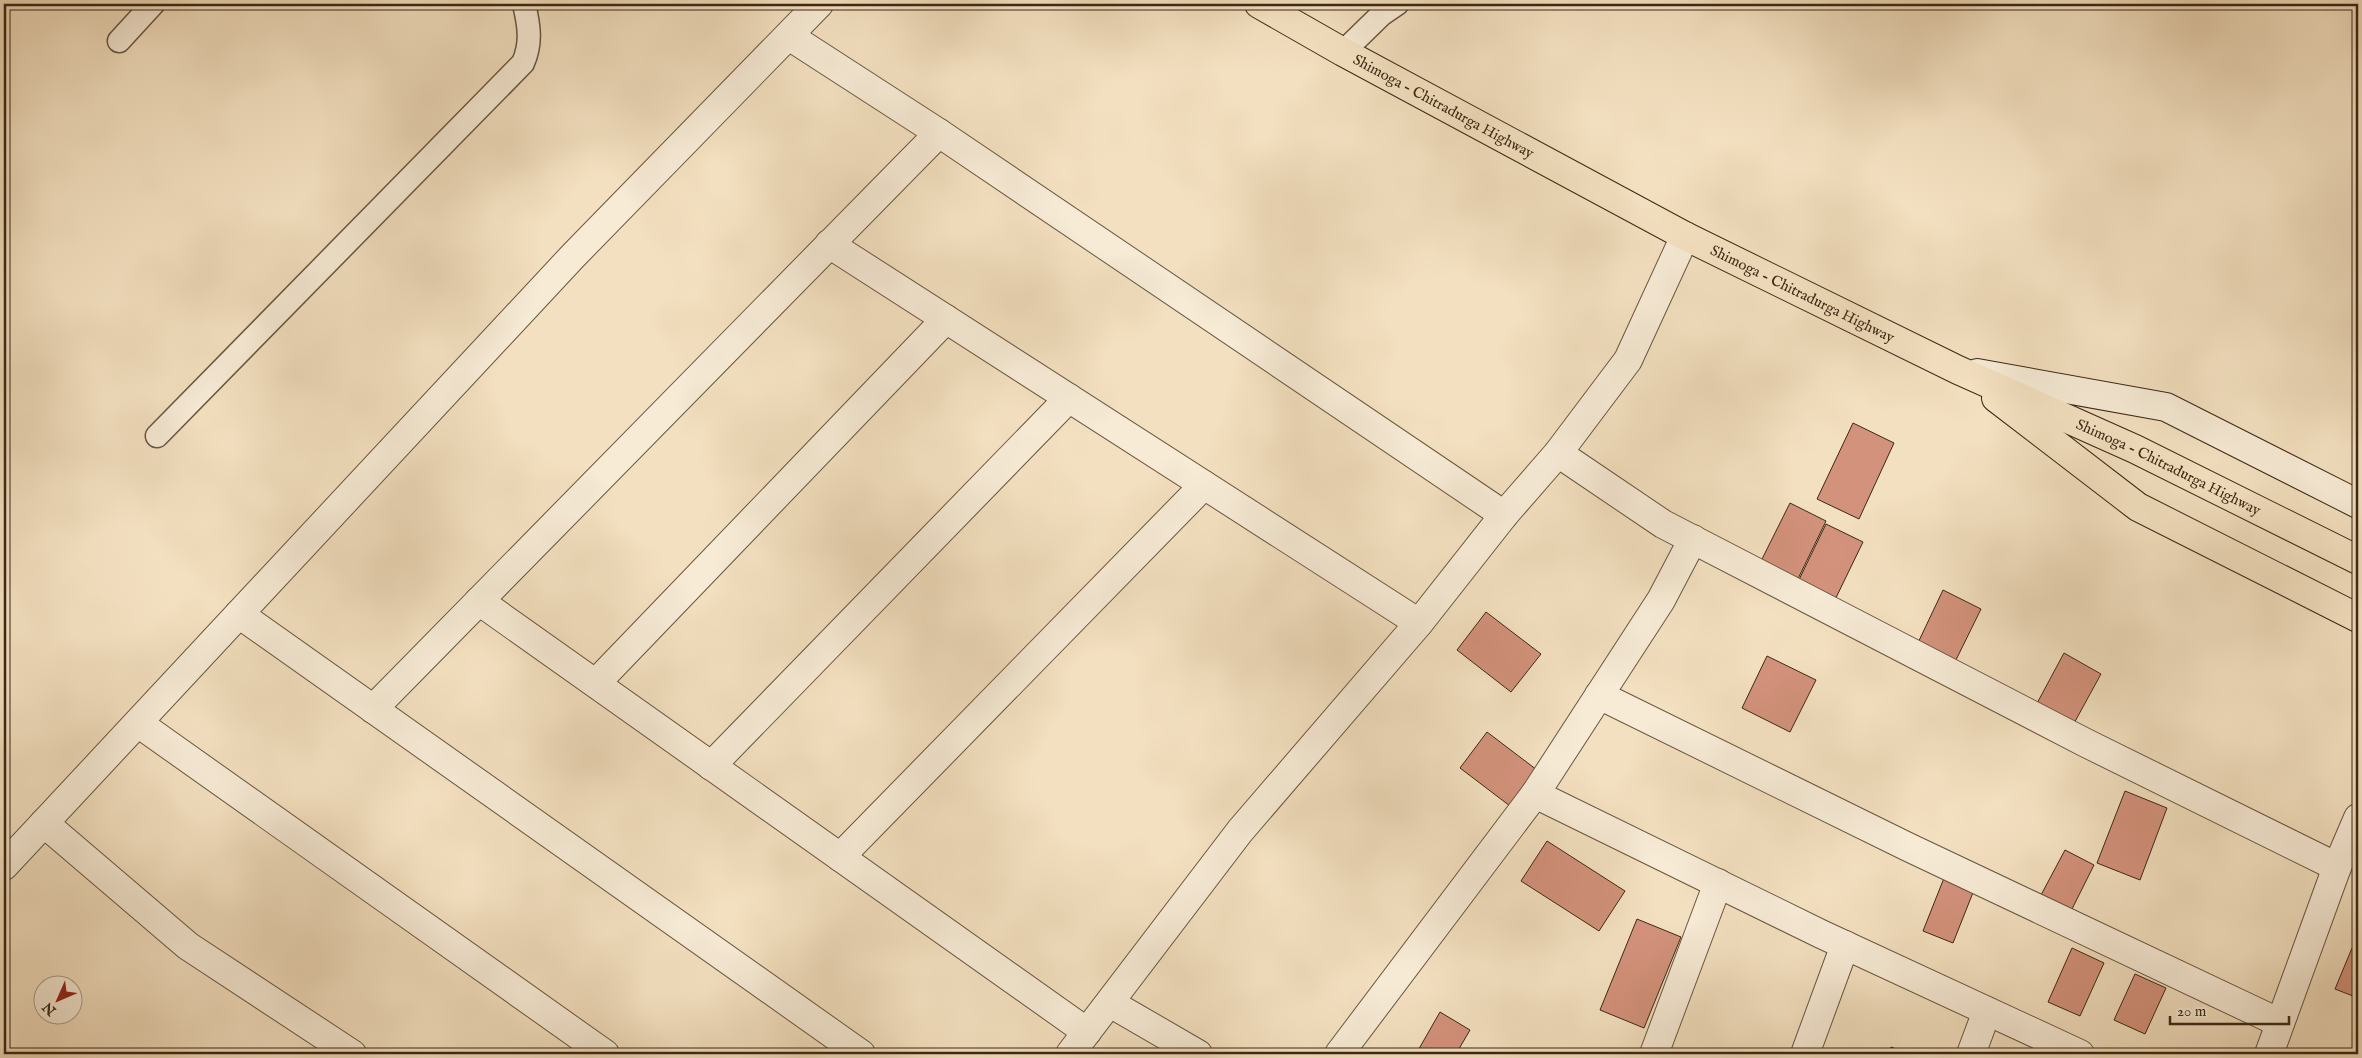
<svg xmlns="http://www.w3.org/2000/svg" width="2362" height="1058" font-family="'IM FELL English',serif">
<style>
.building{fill:#d3927c;stroke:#3c2814}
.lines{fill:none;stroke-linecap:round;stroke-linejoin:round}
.lane-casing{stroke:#6a563f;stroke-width:25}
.street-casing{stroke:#6a563f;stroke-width:30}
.secondary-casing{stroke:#3c2814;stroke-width:30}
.primary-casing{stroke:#3c2814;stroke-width:30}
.lane{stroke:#f7ebd6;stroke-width:22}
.street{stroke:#f7ebd6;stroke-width:28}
.secondary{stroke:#f7ebd6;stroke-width:28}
.primary{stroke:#f3e0c0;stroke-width:28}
.labels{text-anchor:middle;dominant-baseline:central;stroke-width:5;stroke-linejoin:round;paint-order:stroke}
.street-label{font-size:15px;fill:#3c2814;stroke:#f7ebd6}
</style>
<rect width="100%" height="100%" fill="#f3e0c0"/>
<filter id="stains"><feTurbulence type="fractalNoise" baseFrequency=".004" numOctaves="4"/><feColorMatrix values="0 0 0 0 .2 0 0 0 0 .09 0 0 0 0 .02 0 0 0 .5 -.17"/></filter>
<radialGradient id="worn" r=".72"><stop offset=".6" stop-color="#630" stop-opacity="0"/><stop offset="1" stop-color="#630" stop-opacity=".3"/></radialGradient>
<g class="building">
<polygon points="1853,423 1894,443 1859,519 1817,499"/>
<polygon points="1790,503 1826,521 1794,587 1757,569"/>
<polygon points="1826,524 1863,542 1831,608 1794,590"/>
<polygon points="1943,590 1981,609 1953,666 1916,647"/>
<polygon points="1486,612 1541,654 1511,692 1457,650"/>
<polygon points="2064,653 2101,674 2072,727 2035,707"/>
<polygon points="1767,656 1816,680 1790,732 1742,708"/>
<polygon points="1487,732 1537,770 1510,806 1460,768"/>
<polygon points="2125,791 2167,808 2140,880 2097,863"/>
<polygon points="1547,841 1625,891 1599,931 1521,881"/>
<polygon points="2065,850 2094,865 2071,911 2041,895"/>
<polygon points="1944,878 1974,890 1953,943 1923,931"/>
<polygon points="1637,919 1681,937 1644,1028 1600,1010"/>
<polygon points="2072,948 2104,963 2080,1016 2048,1002"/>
<polygon points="2352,948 2358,951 2358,998 2335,989"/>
<polygon points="2135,974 2166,988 2145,1034 2114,1020"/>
<polygon points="1440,1012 1470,1030 1456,1054 1416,1054"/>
<polygon points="1891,1047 1911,1054 1888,1054"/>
</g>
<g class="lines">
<defs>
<g id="lane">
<polyline points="119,41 153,4"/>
<polyline points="1343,52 1381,15 1397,4"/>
<path d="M157,436L523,63C532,43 529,25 524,4"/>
</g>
<g id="street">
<polyline points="789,36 939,133 1504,515"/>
<polyline points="829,244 1419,623"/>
<polyline points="1558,453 1663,524 2086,743 2337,867"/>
<polyline points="479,601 1087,1032"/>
<polyline points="239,614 861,1054"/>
<polyline points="596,683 946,319"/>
<polyline points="1599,695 1908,847 2280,1023"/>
<polyline points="373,709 939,133"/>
<polyline points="138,723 605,1054"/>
<polyline points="711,766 1069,398"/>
<polyline points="1535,794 1821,934 2080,1054"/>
<polyline points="44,823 188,946 352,1054"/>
<polyline points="840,857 1204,485"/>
<polyline points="4,866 573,256 819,4"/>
<polyline points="1110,1003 1198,1054"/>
<polyline points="1070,1054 1240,831 1419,623 1504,515 1558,453 1628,360 1685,236"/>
<polyline points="1339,1054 1535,794 1661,600 1693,539"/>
<polyline points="1654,1054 1718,883"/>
<polyline points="1805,1054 1845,945"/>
<polyline points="1971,1054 1987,1011"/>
<polyline points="2269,1054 2337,867 2358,818"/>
</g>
<polyline id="secondary" points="1977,373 2166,407 2358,504"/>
<g id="primary">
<path id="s1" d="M1259,4L1343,52L1685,236L1958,370L2135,449L2358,560"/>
<polyline points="1996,398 2138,507 2358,618"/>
</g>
</defs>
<use href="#lane" class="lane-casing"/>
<use href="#street" class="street-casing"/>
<use href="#secondary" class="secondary-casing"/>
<use href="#primary" class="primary-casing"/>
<use href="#lane" class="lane"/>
<use href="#street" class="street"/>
<use href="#secondary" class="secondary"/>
<use href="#primary" class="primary"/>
</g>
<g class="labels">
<g class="street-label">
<text stroke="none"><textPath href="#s1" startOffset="211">Shimoga - Chitradurga Highway</textPath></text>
<text stroke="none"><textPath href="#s1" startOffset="616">Shimoga - Chitradurga Highway</textPath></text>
<text stroke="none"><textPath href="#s1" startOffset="1021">Shimoga - Chitradurga Highway</textPath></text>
</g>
</g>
<rect width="2362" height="1058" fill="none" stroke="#f3e0c0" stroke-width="20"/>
<rect x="5" y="5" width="2352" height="1048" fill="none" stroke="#3c2814" stroke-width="2.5"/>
<rect x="10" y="10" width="2342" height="1038" fill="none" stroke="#3c2814"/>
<g transform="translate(58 1000) rotate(225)"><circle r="24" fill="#f7ebd6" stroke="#ac9d88"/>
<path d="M0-4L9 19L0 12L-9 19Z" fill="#8f2418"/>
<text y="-8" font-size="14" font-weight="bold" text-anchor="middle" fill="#3c2814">N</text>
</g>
<path d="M2170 1016v8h119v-8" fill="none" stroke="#3c2814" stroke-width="2.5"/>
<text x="2177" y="1016" font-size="15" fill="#3c2814" stroke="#f7ebd6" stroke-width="4" paint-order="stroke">20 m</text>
<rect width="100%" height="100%" filter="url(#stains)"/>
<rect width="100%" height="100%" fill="url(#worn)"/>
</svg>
